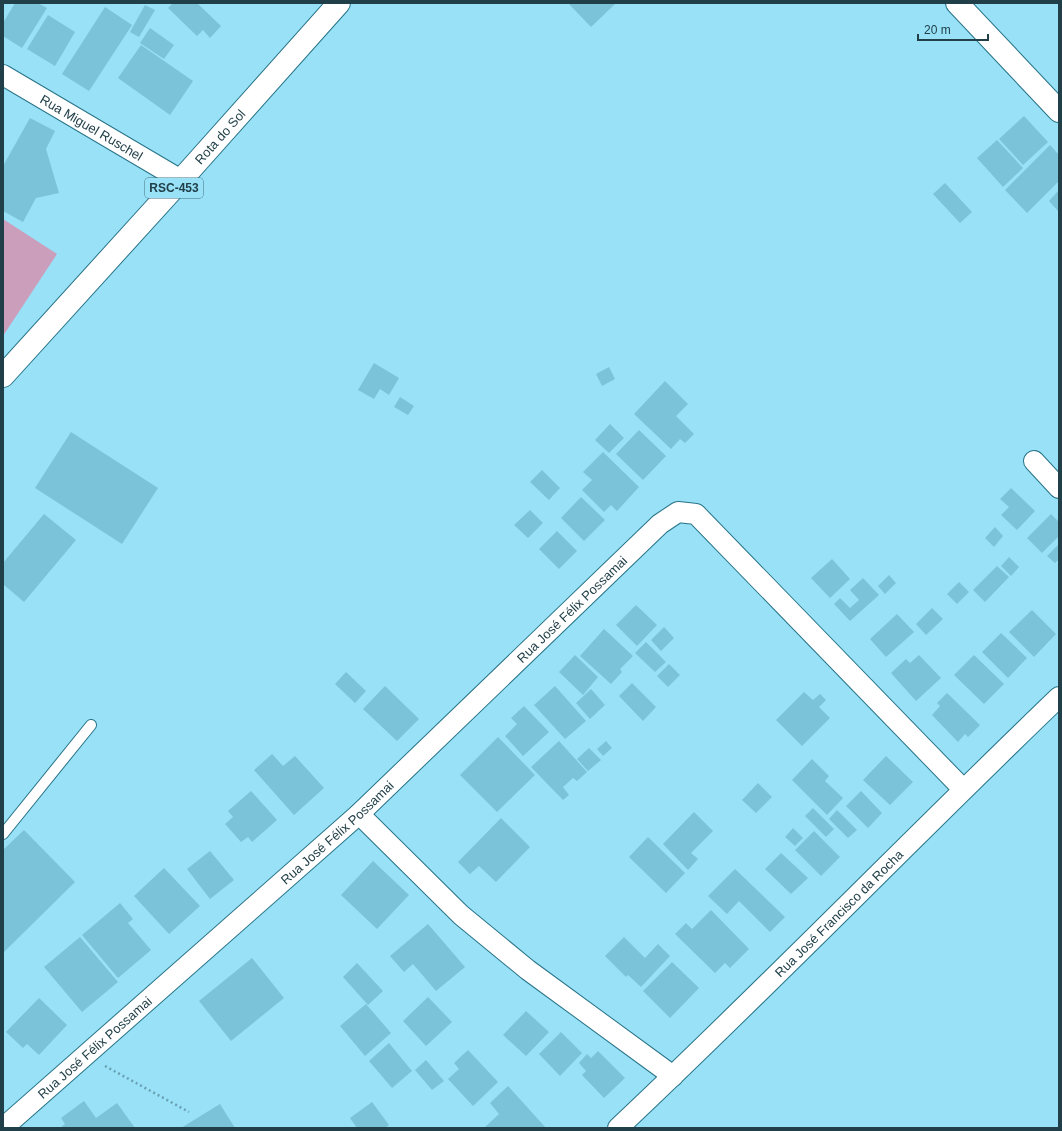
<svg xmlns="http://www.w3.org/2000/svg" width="1062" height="1131" font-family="Helvetica,sans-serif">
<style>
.green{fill:#cb9ebc}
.building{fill:#7bc3d9}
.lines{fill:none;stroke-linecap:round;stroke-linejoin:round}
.lane-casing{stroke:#287387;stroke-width:12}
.street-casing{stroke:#287387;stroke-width:22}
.secondary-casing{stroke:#287387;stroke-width:24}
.highway-casing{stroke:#287387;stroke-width:24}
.path{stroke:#68a0b1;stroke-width:2.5;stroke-dasharray:2 3;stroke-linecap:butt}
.lane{stroke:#fff;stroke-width:10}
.street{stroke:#fff;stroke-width:20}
.secondary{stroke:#fff;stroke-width:22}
.highway{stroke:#fff;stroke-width:22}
.labels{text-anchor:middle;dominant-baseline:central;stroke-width:3;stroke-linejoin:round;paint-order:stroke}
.shield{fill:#98e1f7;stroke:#44707c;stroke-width:1}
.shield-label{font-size:12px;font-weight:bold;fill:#203f48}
.street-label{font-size:13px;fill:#203f48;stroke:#98e1f7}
</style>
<rect width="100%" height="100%" fill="#98e1f7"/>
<polygon class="green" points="3,219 57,254 3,336"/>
<g class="building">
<polygon points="15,3 38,3 47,8 22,48 3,36 3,23"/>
<polygon points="173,3 197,3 221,26 210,38 203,30 197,36 168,8"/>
<polygon points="568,3 616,3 591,27"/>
<polygon points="145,5 155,10 139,37 130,32"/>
<polygon points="105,7 132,25 89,91 62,74"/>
<polygon points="48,15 75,32 55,66 27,49"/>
<polygon points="150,28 174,45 164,59 140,43"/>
<polygon points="141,45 193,81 170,115 118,78"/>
<polygon points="1024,116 1048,142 1023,165 999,139"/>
<polygon points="30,118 55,131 46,149 59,193 36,198 23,222 3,211 3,166"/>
<polygon points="997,140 1023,168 1003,187 977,158"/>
<polygon points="1050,145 1059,155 1059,181 1027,213 1005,190"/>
<polygon points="945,183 972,212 960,223 933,194"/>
<polygon points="1059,190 1059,212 1049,201"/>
<polygon points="374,363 399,378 389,395 380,389 374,399 358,390"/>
<polygon points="609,367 615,379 602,386 596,374"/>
<polygon points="665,381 688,404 676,416 694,434 685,443 680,439 671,449 634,414"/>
<polygon points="400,397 414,406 408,415 394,407"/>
<polygon points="610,424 624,438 609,453 595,440"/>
<polygon points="639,430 666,456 643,480 616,454"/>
<polygon points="71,432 158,488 122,544 35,488"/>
<polygon points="603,452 639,487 617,511 611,505 604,512 582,490 592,480 583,472"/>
<polygon points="542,470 560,488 549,500 530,482"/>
<polygon points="1011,488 1035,511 1017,530 1001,515 1009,507 1000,499"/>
<polygon points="581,497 605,520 584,541 561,518"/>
<polygon points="530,510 543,523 528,538 514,525"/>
<polygon points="44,514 76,540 24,602 3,584 3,563"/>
<polygon points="1051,514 1059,522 1059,536 1042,553 1027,538"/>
<polygon points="995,527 1003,536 994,547 985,538"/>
<polygon points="557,531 577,551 559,569 539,549"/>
<polygon points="1059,544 1059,559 1055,563 1047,556"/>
<polygon points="1009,557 1019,567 1011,576 1001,566"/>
<polygon points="832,559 850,579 830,598 811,578"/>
<polygon points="997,566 1009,577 985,602 973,590"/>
<polygon points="889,575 896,583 885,594 878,586"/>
<polygon points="863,578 879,595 850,621 834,604 840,598 850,608 859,600 850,590"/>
<polygon points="959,582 969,592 957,604 947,594"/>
<polygon points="636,605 657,625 637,646 616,625"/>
<polygon points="932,608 943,619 926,635 916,624"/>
<polygon points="1032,610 1056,634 1034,657 1009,632"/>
<polygon points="897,614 914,632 886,657 870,639"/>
<polygon points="664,627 674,638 661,651 651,640"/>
<polygon points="604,629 633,656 620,669 622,672 611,684 580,656"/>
<polygon points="1001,633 1027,658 1008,678 982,652"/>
<polygon points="646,642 666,662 655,672 635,653"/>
<polygon points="575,655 598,677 583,695 559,672"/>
<polygon points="919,655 941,678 916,701 891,673 906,659 910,663"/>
<polygon points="974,655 1004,684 984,704 954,675"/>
<polygon points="669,664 680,675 668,687 657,676"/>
<polygon points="346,672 366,691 355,703 335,684"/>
<polygon points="632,683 656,707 643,721 619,696"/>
<polygon points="385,686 419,719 397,741 363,709"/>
<polygon points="555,686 586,721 565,739 534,705"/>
<polygon points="591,689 605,705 590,719 576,703"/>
<polygon points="804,692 813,700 820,694 826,700 819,707 830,718 802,746 776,720"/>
<polygon points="947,693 980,725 968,737 965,734 958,742 932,715 940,706 937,703"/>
<polygon points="524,706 549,732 523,756 505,736 517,724 511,718"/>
<polygon points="498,737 535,775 497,812 460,775"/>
<polygon points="559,741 587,772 577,781 573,778 563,787 569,795 563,800 531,767"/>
<polygon points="606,741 612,748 603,756 597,749"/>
<polygon points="589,748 601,760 588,771 577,759"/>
<polygon points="272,754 283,766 295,756 324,788 294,815 254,770"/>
<polygon points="886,756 913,782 890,805 863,780"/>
<polygon points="812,759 829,776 825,781 843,798 827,815 792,780"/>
<polygon points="758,783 772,797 756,813 742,800"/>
<polygon points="251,791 277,820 252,842 248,837 241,842 225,824 233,817 228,811"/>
<polygon points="861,791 882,813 868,828 846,806"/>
<polygon points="813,808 834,829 826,837 805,816"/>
<polygon points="837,810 857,830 848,838 829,819"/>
<polygon points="694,812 713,831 691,853 698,859 688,870 663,844"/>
<polygon points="501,818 530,847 496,882 479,866 470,874 458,862"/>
<polygon points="793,828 803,838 795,846 785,837"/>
<polygon points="24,830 75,882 3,953 3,850"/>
<polygon points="814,831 840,857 821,876 795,850"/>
<polygon points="648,837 685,873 666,893 629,857"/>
<polygon points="210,851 234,880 210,899 187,869"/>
<polygon points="781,853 808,878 791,894 765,869"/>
<polygon points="373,861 409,895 377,929 341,895"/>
<polygon points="164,868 200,906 169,934 134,896"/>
<polygon points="735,869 785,917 770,932 739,901 727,914 708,896"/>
<polygon points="120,903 133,919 128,923 151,950 118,978 82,935"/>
<polygon points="711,910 749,949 730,968 725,963 715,973 675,934 686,923 692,929"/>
<polygon points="428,924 465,967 436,991 413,964 404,972 390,956"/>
<polygon points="80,937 118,982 82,1012 44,967"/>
<polygon points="624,937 645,958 658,944 670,956 641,987 628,975 626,977 605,956"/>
<polygon points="252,958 284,998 231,1041 199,1001"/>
<polygon points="672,962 699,988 670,1018 643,991"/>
<polygon points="357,963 383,991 368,1005 343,977"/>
<polygon points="428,997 452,1022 426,1046 403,1021"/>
<polygon points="39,998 67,1025 39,1055 27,1044 23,1048 6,1032"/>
<polygon points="366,1004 391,1033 365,1056 340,1026"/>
<polygon points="526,1011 549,1032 526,1056 503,1035"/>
<polygon points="561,1032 582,1053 560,1076 539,1054"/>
<polygon points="389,1043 412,1071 392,1088 369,1061"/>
<polygon points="468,1050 498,1082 473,1106 448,1079 459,1069 454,1063"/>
<polygon points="598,1051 625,1078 604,1098 582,1075 586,1071 579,1063 587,1054 591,1058"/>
<polygon points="426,1060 444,1081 432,1090 415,1070"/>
<polygon points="508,1086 546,1128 484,1128 499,1114 490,1103"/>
<polygon points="84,1101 96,1118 117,1103 135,1128 60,1128 65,1124 61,1118"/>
<polygon points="372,1102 389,1125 385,1128 357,1128 350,1118"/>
<polygon points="220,1104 235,1128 181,1128"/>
</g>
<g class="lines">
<defs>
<polyline id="lane" points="3,834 91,725"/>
<g id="street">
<path id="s1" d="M3,75L181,180"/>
<polyline points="1034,461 1059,488"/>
<polyline points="359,814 461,915 528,970 673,1076"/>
<path id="s2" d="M3,1128L359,814L660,524L678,512L696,514L963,789"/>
<path id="s3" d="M618,1128C768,987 911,839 1059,697"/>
</g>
<polyline id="secondary" points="957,3 1059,111"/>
<g id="highway">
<path id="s4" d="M3,376L181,180L339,3"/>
</g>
</defs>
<use href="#lane" class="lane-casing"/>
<use href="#street" class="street-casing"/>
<use href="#secondary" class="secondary-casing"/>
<use href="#highway" class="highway-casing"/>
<polyline class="path" points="105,1066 189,1112"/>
<use href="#lane" class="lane"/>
<use href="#street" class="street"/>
<use href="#secondary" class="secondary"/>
<use href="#highway" class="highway"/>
</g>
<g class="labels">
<rect class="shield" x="145" y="178" width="58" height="20" rx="3"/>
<g class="shield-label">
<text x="174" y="188">RSC-453</text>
</g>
<g class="street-label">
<text stroke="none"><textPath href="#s1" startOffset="103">Rua Miguel Ruschel</textPath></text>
<text stroke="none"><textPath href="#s4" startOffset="323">Rota do Sol</textPath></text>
<text stroke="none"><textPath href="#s2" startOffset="770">Rua José Félix Possamai</textPath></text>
<text stroke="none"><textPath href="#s2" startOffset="446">Rua José Félix Possamai</textPath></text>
<text stroke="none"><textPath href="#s3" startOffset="308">Rua José Francisco da Rocha</textPath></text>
<text stroke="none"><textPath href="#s2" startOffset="122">Rua José Félix Possamai</textPath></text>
</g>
</g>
<rect width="1062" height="1131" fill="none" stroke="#203f48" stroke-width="8"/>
<path d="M918 34v6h70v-6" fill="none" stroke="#203f48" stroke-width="2"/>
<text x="924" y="34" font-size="12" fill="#203f48" stroke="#98e1f7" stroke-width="3" paint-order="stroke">20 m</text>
</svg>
